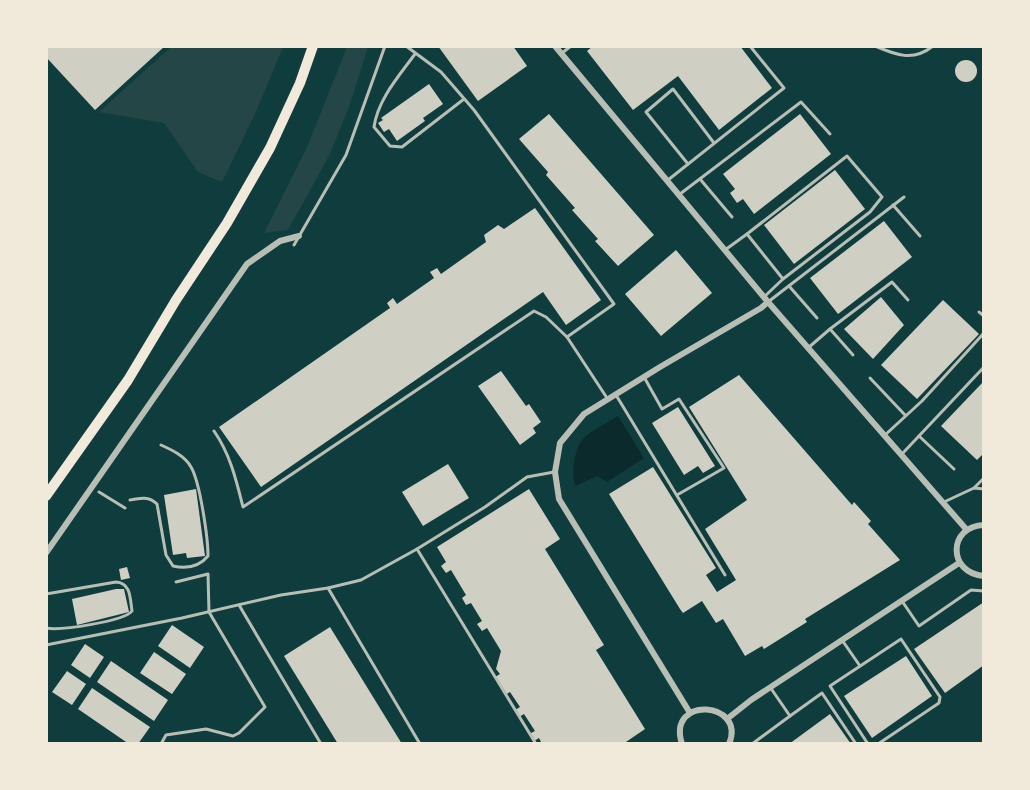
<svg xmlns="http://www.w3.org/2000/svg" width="1030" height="790" font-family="Quicksand,sans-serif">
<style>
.green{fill:#244646}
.water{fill:#0a2a2b}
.building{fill:#cfcfc3}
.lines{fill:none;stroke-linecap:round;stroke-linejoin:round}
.service{stroke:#b8beb3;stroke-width:3}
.minor{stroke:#b8beb3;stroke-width:6}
.primary{stroke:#f1e9da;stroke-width:10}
</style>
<rect width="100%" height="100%" fill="#0f3d3e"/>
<g class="green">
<polygon points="171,47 283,47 256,112 222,182 198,172 164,123 99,112"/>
<polygon points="347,47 368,47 349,107 329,156 288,230 264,233 308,145"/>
</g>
<path class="water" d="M618,416L644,458L607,482L597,476L576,486C570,474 575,445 585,437C594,429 607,423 618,416Z"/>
<g class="building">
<polygon points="46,46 165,46 95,110 46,57"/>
<polygon points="438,46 513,46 527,66 478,101"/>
<polygon points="593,46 740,46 772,88 719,130 678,76 633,110 587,51"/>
<circle cx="966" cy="71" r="11"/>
<polygon points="429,84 443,104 423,118 425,121 397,141 389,129 384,132 378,123 383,120 381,118"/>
<polygon points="549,114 654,235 618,266 595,241 598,239 572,210 575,208 546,175 548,172 519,139"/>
<polygon points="800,114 831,154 754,214 743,199 737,203 730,193 735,189 723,174"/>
<polygon points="835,170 865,209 794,264 764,225"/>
<polygon points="535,208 601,300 566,325 543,292 261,487 219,427 390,308 387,303 393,298 397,304 434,278 430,272 437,268 441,274 486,242 484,235 498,225 504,229"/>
<polygon points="884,221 912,257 838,314 810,278"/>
<polygon points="676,250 712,293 661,336 625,294"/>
<polygon points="881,297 904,325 873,359 844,329"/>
<polygon points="943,300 979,334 917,399 881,365"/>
<polygon points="501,371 526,406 529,404 541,422 533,428 536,433 520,445 478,386"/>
<polygon points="739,375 852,505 854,502 871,521 868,524 900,560 805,619 807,622 764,649 762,646 745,656 723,619 716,623 702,601 683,613 680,609 609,494 653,467 716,568 706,575 717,592 736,580 705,529 747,500 689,407"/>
<polygon points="984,381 984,453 977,460 941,426"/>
<polygon points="678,407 715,466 703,473 698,466 684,475 652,423"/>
<polygon points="448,464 469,498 423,526 402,492"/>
<polygon points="196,489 205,556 187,558 186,553 173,555 164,495"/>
<polygon points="529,489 560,539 545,549 604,645 596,650 645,729 623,744 542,744 539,738 534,741 529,734 535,731 524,714 519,717 515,710 520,707 510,692 505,695 495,677 500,674 496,669 501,651 487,628 482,631 477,624 482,621 471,603 466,605 462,598 466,595 451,570 446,573 441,566 446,562 437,547"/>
<polygon points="127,567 130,578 121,580 119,569"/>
<polygon points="116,589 124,589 129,612 77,625 72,599"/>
<polygon points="984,602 984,665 945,693 914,649"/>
<polygon points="172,625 204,647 190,668 158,646"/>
<polygon points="330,627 402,744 338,744 284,656"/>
<polygon points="85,644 104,657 90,678 71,665"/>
<polygon points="154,652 186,674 172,694 140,673"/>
<polygon points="906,656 932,696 872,738 844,696"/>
<polygon points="111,661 168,700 154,721 97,682"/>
<polygon points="67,671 86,684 72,705 52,692"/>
<polygon points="92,688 150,727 138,744 129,744 78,709"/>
<polygon points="830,714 851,744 789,744"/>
</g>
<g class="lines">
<g class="service">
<path d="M875,46C896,55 913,62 933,46"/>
<polyline points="562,53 571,46"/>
<path d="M415,54C399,76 378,99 374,127L390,146L402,147L464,99"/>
<polyline points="688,164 646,112 673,89 714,143"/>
<polyline points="700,179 732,217"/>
<polyline points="668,180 784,88 750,46"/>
<polyline points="680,194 801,102 830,134"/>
<polyline points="893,205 920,236"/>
<polyline points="294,245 346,155 385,46"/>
<polyline points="725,250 747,234"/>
<polyline points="789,286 817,318"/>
<polyline points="764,297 783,279 747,234 847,156 882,197 870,212 783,279"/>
<polyline points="768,302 904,197"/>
<polyline points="979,312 984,316"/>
<polyline points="830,329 892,282 908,300"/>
<polyline points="567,337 607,398"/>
<polyline points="808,348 830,329 853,355"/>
<polyline points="644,377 662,409 679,399 724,468 677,495"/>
<polyline points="870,378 905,415"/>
<polyline points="616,395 725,575"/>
<path d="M214,431C230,454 236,479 243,507L534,311L546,317L567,337L614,304L474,110L441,72L406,46"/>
<polyline points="885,435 922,401 984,333"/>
<polyline points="919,436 954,469"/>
<polyline points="902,454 984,367"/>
<polyline points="974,488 984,478"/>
<polyline points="99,492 125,508"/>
<path d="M130,500C140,498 149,496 157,504L166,555L173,566C187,569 199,567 208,556C208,538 200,482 191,467C185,456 172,450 161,445"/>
<polyline points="944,502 974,488 984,489"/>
<polyline points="417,549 536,744"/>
<polyline points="328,588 420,744"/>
<path d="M46,594L116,582C131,583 130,598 132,611C125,621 60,631 46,628"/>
<polyline points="902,601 919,626 971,590 984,591"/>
<polyline points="239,605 321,744"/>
<polyline points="842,640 860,666"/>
<polyline points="46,645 182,618 281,595 328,588 361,580 417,549 485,507 527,477 554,472"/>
<polyline points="790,716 822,693 856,744"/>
<polyline points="161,744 166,735 206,729 233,736 239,733 265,707 209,612 208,574 176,582"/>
<polyline points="752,744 790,716 770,687"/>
<polyline points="868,744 830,686 901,639 940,697 939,703 878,744"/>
</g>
<g class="minor">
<polyline points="555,46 768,302 966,529"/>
<path d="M984,525C948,526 947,573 984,576"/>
<polyline points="46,553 247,264 280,241 299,236"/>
<polyline points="690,713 559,499 555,472 560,443 584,414 660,367 761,308 768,302"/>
<polyline points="727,719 751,700 959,563"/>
<path d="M682,744C666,695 747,701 729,744"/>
</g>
<polyline class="primary" points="46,496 128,380 176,300 227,223 270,148 300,83 313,46"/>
</g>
<rect width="1030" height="790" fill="none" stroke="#f1e9da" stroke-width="96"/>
</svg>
